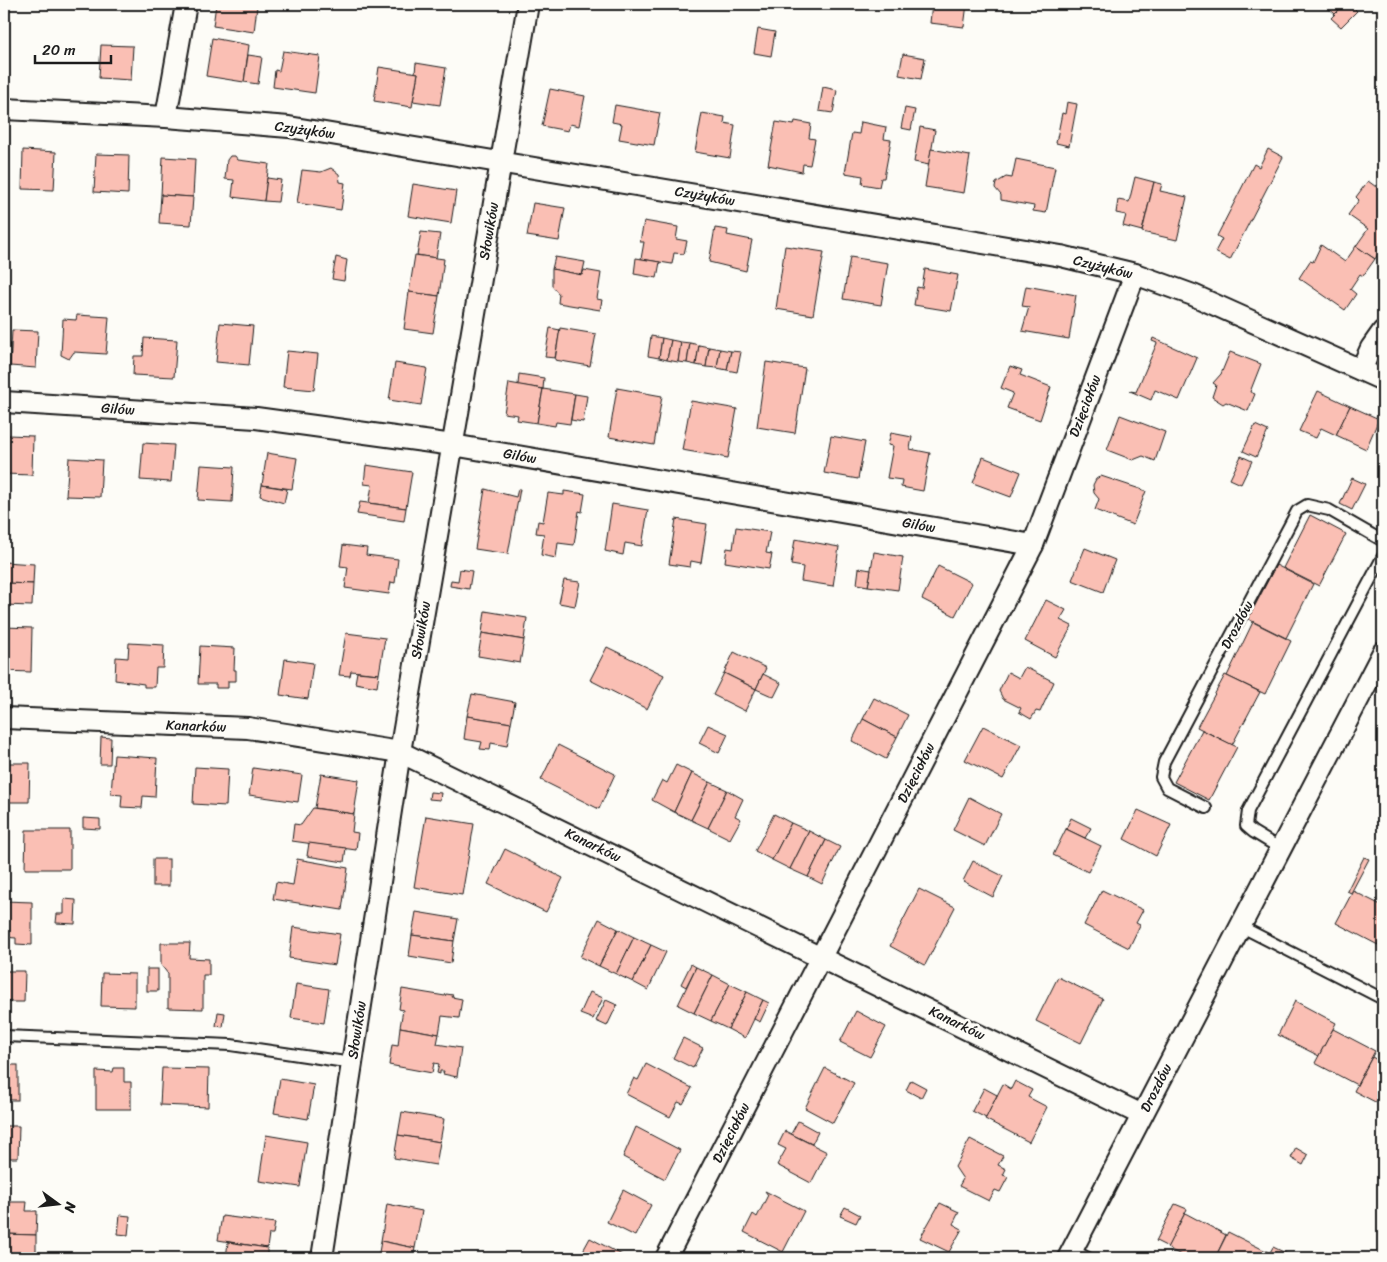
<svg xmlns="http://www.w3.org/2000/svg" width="1387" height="1262" font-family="Sriracha,sans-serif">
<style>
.building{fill:#fabfb4;stroke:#1c1c1c}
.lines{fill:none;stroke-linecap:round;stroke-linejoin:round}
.service-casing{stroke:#1c1c1c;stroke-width:14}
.minor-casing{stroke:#1c1c1c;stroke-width:24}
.service{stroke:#fdfcf7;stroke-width:10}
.minor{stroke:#fdfcf7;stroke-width:20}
.labels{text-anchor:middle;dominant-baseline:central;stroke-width:5;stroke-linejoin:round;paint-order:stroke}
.street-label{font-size:14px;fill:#1c1c1c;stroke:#fdfcf7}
</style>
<rect width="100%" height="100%" fill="#fdfcf7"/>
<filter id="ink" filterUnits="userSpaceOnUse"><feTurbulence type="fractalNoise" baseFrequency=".02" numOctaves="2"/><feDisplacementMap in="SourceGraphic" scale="10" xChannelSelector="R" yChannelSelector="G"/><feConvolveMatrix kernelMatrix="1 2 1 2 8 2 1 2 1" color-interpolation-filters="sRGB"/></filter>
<g filter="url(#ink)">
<g class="building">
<polygon points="216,4 257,6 254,32 213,26"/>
<polygon points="932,4 967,4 964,27 930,23"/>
<polygon points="1324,4 1345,4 1335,14"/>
<polygon points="1345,4 1350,4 1357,11 1341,27 1331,18"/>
<polygon points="758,29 775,32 771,56 754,53"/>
<polygon points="212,38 249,45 244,82 206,76"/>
<polygon points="101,45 133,46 131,80 99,78"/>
<polygon points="283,51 320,56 315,93 273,87 275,70 279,71"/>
<polygon points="903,54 925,58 921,79 899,75"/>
<polygon points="248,55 262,57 258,84 244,82"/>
<polygon points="416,63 446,68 440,105 413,101 418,73 415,73"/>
<polygon points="379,67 418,73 412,107 374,101"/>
<polygon points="823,87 837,90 833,113 819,111"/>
<polygon points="550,89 585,96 579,126 570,124 568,131 542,126"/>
<polygon points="1067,102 1077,104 1069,146 1056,143 1062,113 1065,114"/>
<polygon points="615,105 660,113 654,145 619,139 622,124 612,122"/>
<polygon points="905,108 915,110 911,130 901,128"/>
<polygon points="702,113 725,117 724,123 735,125 730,158 695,152"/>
<polygon points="795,121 811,124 809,138 815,139 810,165 803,164 802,172 768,165 776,122 794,125"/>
<polygon points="861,122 886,127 884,139 891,140 884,178 881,178 879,187 862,184 863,176 845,173 852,133 859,134"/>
<polygon points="920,127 935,130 929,165 914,162"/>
<polygon points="931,149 970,156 964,193 925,187"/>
<polygon points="1268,149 1283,157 1230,260 1215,252 1222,239 1217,236 1254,164 1259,167"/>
<polygon points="23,150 56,152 54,190 22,189"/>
<polygon points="96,154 129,155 128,194 94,192"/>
<polygon points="230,156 235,156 238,160 269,164 264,201 232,197 234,180 225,179 227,160"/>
<polygon points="163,157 195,159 193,197 161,195"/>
<polygon points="1016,159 1055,167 1046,213 1033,211 1034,206 1001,200 1001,195 995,188 996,183 1006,177 1012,178"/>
<polygon points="331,168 339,174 340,182 345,183 341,210 297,203 302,170 321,172"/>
<polygon points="1135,177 1154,182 1142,231 1123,226 1126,215 1116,213 1118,200 1129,202"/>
<polygon points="267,178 281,180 278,202 264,201"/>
<polygon points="1368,181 1383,192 1383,247 1375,259 1356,246 1368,229 1348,215 1359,200 1356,197"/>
<polygon points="1154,182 1162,184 1160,191 1187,197 1177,240 1142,232"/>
<polygon points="413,184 456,191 451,223 408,216"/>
<polygon points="161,195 193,197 191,225 159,223"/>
<polygon points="533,203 565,208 559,241 527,236"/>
<polygon points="644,221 678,227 676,239 687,241 684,254 674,253 672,264 641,259 644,242 640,242"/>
<polygon points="715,228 728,230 727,235 752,240 746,271 709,262"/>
<polygon points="421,232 440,234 436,258 417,255"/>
<polygon points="1321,245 1345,262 1356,246 1375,259 1363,276 1360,274 1350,289 1356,294 1345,310 1299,278 1310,261 1313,262"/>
<polygon points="785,246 824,252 813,315 776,309"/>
<polygon points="415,255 444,259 439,296 409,292"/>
<polygon points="336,257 347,260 344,281 332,279"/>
<polygon points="555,257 585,262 582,275 552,269"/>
<polygon points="850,257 888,263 881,305 843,299"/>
<polygon points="636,258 660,262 657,278 634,274"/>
<polygon points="552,269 582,275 584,270 601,273 597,299 602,300 600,310 558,303 559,294 552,286"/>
<polygon points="925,269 958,275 951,311 914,305 917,287 922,288"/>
<polygon points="1026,286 1076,295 1069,339 1022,331 1029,307 1022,306"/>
<polygon points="409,292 439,296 433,333 404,329"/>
<polygon points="77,315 109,317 106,354 74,352 69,359 61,355 63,319 76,320"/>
<polygon points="220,323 253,326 249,365 216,362"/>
<polygon points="550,328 560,330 555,358 545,357"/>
<polygon points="560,328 596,334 590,366 555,360"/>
<polygon points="12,330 38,331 36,368 10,366"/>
<polygon points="651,336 662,338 659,358 648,356"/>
<polygon points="144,338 177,340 174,377 133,375 134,356 143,356"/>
<polygon points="662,338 671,340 667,360 659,358"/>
<polygon points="1153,338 1197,358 1179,400 1155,390 1151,400 1130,391 1136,392 1157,343 1152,341"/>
<polygon points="671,340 681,342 678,362 667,360"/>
<polygon points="681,342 690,343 687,363 678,362"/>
<polygon points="690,343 699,345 696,365 687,363"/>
<polygon points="699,345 709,347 706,367 696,365"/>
<polygon points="709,347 720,349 717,368 706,367"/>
<polygon points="720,349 731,351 727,370 717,368"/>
<polygon points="287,351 318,354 314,390 283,387"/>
<polygon points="731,351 741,352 737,372 727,370"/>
<polygon points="1230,352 1261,364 1250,392 1255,394 1248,411 1226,402 1223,404 1212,397 1216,385 1213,383 1221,374"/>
<polygon points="766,362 805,368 795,433 757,427"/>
<polygon points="395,363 427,368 421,405 389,400"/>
<polygon points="1010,366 1022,370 1020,375 1051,387 1040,420 1007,408 1013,393 1001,388"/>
<polygon points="519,374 544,378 543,389 518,385"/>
<polygon points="509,383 543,389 537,423 517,420 518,415 504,413"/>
<polygon points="617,388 662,396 654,445 609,437"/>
<polygon points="543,389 575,394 570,424 556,422 555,426 537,423"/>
<polygon points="1318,391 1350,406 1336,435 1321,428 1316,438 1299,431"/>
<polygon points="575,394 587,396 583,422 571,420"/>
<polygon points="691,401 737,409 728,458 682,450"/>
<polygon points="1350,406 1379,419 1366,449 1336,435"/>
<polygon points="1120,415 1165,432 1155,461 1143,456 1133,460 1107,450"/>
<polygon points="1255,425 1268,431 1256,457 1243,451"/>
<polygon points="4,427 8,435 33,436 32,475 4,474"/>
<polygon points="891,433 912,437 910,449 930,453 923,491 901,487 902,480 887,478 893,446 888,445"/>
<polygon points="831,436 865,442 858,479 824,473"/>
<polygon points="143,443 174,445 171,482 140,480"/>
<polygon points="267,453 297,458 292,489 262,485"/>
<polygon points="1241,456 1252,461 1241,484 1230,479"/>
<polygon points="983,457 1021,472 1011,497 973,483"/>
<polygon points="69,458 102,460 100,497 66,496"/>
<polygon points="201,465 234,467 232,502 198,500"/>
<polygon points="366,465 412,472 406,508 369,503 372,485 364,484"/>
<polygon points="1101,476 1146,491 1133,525 1095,510 1099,499 1094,493 1093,485 1096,479"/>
<polygon points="1352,478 1365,484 1352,510 1340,504"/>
<polygon points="262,485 287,489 284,503 260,496"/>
<polygon points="485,489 516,497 518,489 520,489 508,554 475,549"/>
<polygon points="564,491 585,494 582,512 579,511 574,545 558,543 556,558 541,555 544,534 536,533 538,521 543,522 548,493 564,495"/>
<polygon points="360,502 406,508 404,521 357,514"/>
<polygon points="612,504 648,510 642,546 625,543 623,555 605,551"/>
<polygon points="1310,515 1346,534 1319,586 1283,568"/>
<polygon points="676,519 707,524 701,563 691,561 690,567 669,564"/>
<polygon points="736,527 770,532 766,553 772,554 769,569 725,562 727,548 733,549"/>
<polygon points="795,539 839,547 833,586 801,581 803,567 791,565"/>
<polygon points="343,545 367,548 366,555 398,559 395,583 391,582 389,594 345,588 348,567 340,566"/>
<polygon points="1085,548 1115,560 1103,592 1072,580"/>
<polygon points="874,552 903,557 898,590 868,586"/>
<polygon points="4,562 34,564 33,584 4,583"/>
<polygon points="1276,565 1313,584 1286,638 1248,619"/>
<polygon points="938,566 972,583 955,616 922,599"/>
<polygon points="859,568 871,570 868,586 857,584"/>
<polygon points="460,569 472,571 469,589 450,586 451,580 458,581"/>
<polygon points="564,580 580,582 575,606 559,603"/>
<polygon points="4,583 33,584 32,606 4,605"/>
<polygon points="1046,600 1066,610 1060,620 1072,626 1055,657 1025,641"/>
<polygon points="485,611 527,618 524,640 482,633"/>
<polygon points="1253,622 1291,641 1265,694 1227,676"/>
<polygon points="4,627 32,628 31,672 4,671"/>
<polygon points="346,633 385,638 379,674 351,671 350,676 339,675"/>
<polygon points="482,633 524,640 520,663 478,656"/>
<polygon points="129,643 164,645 163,668 156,668 155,687 144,687 144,684 115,680 116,657 128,658"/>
<polygon points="200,646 235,648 234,670 236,670 236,681 228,681 228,688 216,688 216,684 198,684"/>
<polygon points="607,647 664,675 647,709 590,680"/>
<polygon points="734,652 766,668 756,689 724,673"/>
<polygon points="285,659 313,663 308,699 280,695"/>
<polygon points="1025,667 1054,682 1040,712 1036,711 1031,719 1019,712 1021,708 1003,699 999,691 1008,672 1019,678"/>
<polygon points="357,672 379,674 377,687 355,683"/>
<polygon points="724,673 756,689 745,711 713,695"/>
<polygon points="763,674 781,683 774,697 756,689"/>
<polygon points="1225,675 1260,692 1232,745 1197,727"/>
<polygon points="472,694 515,702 511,723 467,716"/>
<polygon points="874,698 908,715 897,737 863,719"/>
<polygon points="467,716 511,723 507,746 491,743 490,750 480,749 482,742 464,739"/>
<polygon points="863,719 897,737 886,759 852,741"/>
<polygon points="708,725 728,734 719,753 699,743"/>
<polygon points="983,726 1021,745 1003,779 965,760"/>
<polygon points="1202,730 1237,747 1209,800 1174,782"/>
<polygon points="101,737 111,738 110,764 100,764"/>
<polygon points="558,745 615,774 599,809 541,780"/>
<polygon points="114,755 157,758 155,797 143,796 142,808 121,807 122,795 111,794"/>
<polygon points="4,763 30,763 29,802 4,802"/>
<polygon points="676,765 692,773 674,812 652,800 662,780 667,783"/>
<polygon points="195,767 228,769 226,806 193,804"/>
<polygon points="253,768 302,775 298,802 249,795"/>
<polygon points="692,773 710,782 691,820 674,812"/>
<polygon points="321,774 359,780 354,814 315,808"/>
<polygon points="710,782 727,790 708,828 691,820"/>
<polygon points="727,790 743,799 735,816 741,819 730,839 708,828"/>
<polygon points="430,792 441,793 440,800 429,799"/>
<polygon points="969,797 1001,814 985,846 953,830"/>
<polygon points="313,808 354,814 352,832 358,833 356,850 292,841 294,824 301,825"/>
<polygon points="1138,810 1171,825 1156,856 1124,839"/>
<polygon points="774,814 791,823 772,860 755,851"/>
<polygon points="426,816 474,824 462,895 414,887"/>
<polygon points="83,818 100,819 100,829 83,828"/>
<polygon points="1071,818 1091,828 1085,838 1066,829"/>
<polygon points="791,823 809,831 790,869 772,860"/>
<polygon points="1066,829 1101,846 1088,872 1053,855"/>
<polygon points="26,830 70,830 70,869 25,869"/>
<polygon points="809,831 826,840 808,877 790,869"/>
<polygon points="826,840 840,847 822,884 808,877"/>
<polygon points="309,843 346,848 344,862 307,856"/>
<polygon points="505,849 563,878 546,912 488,884"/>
<polygon points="1364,857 1369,859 1351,893 1347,891"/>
<rect x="153" y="859" width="16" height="27"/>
<polygon points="297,859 348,868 342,910 273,899 276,882 293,885"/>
<polygon points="973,861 1003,876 993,897 963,881"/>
<polygon points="919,889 955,907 925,965 890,946"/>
<polygon points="1102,890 1143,910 1136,923 1140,925 1129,948 1084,925"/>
<polygon points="1353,891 1383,906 1383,933 1378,945 1336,923"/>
<polygon points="64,899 76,900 75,924 56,923 57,914 64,914"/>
<polygon points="4,901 32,902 32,945 16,944 16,938 4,937"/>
<polygon points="416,912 458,919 454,941 412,935"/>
<polygon points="599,919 618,929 599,966 580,957"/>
<polygon points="293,927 340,934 335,965 289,958"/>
<polygon points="618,929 634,937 616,974 599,966"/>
<polygon points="412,935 454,941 451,963 409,956"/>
<polygon points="634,937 651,945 633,982 616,974"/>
<polygon points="161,943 190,943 189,958 209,959 209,975 203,975 203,1009 168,1008 168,974 161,965"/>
<polygon points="651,945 666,952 648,990 633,982"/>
<polygon points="691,964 696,967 686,987 681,984"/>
<polygon points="696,967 713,975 694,1013 678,1005"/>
<rect x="147" y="969" width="11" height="22"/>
<polygon points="4,971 25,971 24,1002 4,1002"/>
<polygon points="102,973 135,974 135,1007 101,1006"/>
<polygon points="713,975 730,984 711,1021 694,1013"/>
<polygon points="1058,977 1103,999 1081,1043 1036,1021"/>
<polygon points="296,984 329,989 324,1023 291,1018"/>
<polygon points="730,984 747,992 728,1029 711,1021"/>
<polygon points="402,989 445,996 446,994 453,995 452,997 462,999 459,1018 442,1016 439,1034 400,1027 403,1010 399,1009"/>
<polygon points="590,992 603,998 593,1019 580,1014"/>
<polygon points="747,992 763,1000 745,1038 728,1029"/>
<polygon points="606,1000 617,1005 607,1026 596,1021"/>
<polygon points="763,1000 769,1003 760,1022 754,1019"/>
<polygon points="1295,1001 1336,1023 1319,1056 1278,1035"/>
<polygon points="856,1011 886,1027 870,1057 840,1042"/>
<polygon points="218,1012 225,1013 223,1027 216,1026"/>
<polygon points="400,1027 439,1034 437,1044 461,1048 457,1077 443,1074 444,1071 440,1071 440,1074 437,1073 439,1064 434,1063 432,1073 389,1065 392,1045 398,1046"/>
<polygon points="1333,1029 1375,1051 1357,1085 1315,1063"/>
<polygon points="683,1038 703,1048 693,1068 673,1058"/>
<polygon points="1372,1057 1383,1063 1383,1106 1354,1091"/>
<polygon points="646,1064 692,1088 683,1104 678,1102 670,1117 626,1094 634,1078 638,1080"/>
<rect x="4" y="1065" width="14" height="35"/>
<polygon points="114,1068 124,1068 124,1082 131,1082 131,1109 96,1109 96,1071 113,1072"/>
<polygon points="162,1068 209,1069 208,1107 160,1105"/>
<polygon points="825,1068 854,1083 833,1123 805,1108"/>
<polygon points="280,1079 314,1085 308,1119 274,1113"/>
<polygon points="911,1080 926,1088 921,1098 906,1090"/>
<polygon points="1015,1081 1032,1090 1028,1097 1047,1107 1029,1142 985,1119 1003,1084 1011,1089"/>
<polygon points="984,1088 997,1095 986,1118 972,1111"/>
<polygon points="402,1112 444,1119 440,1142 398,1135"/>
<polygon points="798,1121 818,1132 812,1144 791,1134"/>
<polygon points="4,1126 19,1126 18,1158 4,1158"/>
<polygon points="636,1127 680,1150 665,1179 623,1157"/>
<polygon points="785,1131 827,1152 811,1183 777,1165 786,1149 778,1145"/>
<polygon points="266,1135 307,1142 300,1187 259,1181"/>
<polygon points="398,1135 440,1142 436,1165 394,1158"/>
<polygon points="970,1139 1003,1156 998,1165 1006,1169 1003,1175 1008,1177 1000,1192 995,1190 989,1201 959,1186 963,1179 955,1167"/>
<polygon points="1296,1148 1308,1155 1303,1165 1291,1158"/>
<polygon points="623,1190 651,1205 635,1236 607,1222"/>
<polygon points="765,1191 804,1211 783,1252 744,1232 753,1214 757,1217 768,1195"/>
<polygon points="4,1202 27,1202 26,1211 37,1211 36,1235 4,1234"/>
<polygon points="940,1203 959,1212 953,1224 962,1229 949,1252 920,1238"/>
<polygon points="387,1204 422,1211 415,1248 381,1241"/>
<polygon points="1175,1204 1187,1209 1168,1247 1156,1241"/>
<polygon points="845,1207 860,1215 856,1223 840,1216"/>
<polygon points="1185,1213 1226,1235 1215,1258 1187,1258 1167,1248"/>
<polygon points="120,1215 130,1216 128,1235 118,1234"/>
<polygon points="222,1216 275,1223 273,1234 269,1234 267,1248 218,1240"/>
<polygon points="1228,1232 1270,1253 1267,1258 1215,1258"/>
<polygon points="4,1234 36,1235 36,1258 4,1258"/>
<polygon points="590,1238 622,1255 620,1258 579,1258"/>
<polygon points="381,1241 415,1248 413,1258 378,1258"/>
<polygon points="228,1242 267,1248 267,1258 226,1258"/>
<polygon points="1273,1247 1296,1258 1267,1258"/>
</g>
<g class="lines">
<defs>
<g id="service">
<polyline points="1206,808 1167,788 1161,777 1164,762 1297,511 1307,505 1329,510 1383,541"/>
<polyline points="1281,849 1253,832 1246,826 1248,811 1383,556"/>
<polyline points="1240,926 1383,999"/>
<polyline points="4,1036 231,1045 352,1063"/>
<polyline points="1072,1250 1088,1258"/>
</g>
<g id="minor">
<polyline points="4,109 166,117 289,127 1061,256 1135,274 1193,295 1383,380"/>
<polyline points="166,117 186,4"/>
<polyline points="1361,370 1371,348 1383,331"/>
<polyline points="4,402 256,418 453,445 1033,545"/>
<polyline points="4,718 248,728 400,752 1142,1115"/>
<polyline points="322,1258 400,752 528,4"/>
<polyline points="666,1258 1033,545 1135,274"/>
<polyline points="1068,1258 1383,652"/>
</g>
</defs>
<use href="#service" class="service-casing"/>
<use href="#minor" class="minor-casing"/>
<use href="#service" class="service"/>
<use href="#minor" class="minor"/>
</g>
</g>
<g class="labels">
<g class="street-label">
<text transform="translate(305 130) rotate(8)">Czyżyków</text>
<text transform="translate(705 196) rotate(10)">Czyżyków</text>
<text transform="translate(489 231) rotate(-80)">Słowików</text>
<text transform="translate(1103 267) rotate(14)">Czyżyków</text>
<text transform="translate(1085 406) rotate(-69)">Dzięciołów</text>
<text transform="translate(118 409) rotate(4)">Gilów</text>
<text transform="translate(520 456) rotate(10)">Gilów</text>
<text transform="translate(919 525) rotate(10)">Gilów</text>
<text transform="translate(1237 625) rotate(-62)">Drozdów</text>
<text transform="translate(421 630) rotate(-80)">Słowików</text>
<text transform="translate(196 726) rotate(2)">Kanarków</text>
<text transform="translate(916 773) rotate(-63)">Dzięciołów</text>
<text transform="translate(593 845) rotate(26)">Kanarków</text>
<text transform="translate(957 1023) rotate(26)">Kanarków</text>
<text transform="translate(357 1030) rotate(-81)">Słowików</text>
<text transform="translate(1156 1088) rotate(-63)">Drozdów</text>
<text transform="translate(731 1133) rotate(-63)">Dzięciołów</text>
</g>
</g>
<rect width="1387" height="1262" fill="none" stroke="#fdfcf7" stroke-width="20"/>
<rect x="10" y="10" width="1367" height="1242" fill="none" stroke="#1c1c1c" stroke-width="2" filter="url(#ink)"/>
<g transform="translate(58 1204) rotate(105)" stroke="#fdfcf7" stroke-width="4" paint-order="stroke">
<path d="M0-4L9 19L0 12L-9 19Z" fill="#1c1c1c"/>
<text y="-8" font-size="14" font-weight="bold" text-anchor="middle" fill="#1c1c1c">N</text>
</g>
<path d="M35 55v8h76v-8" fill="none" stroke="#1c1c1c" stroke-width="2.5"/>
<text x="42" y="55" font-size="15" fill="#1c1c1c" stroke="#fdfcf7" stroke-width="4" paint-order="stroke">20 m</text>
</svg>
